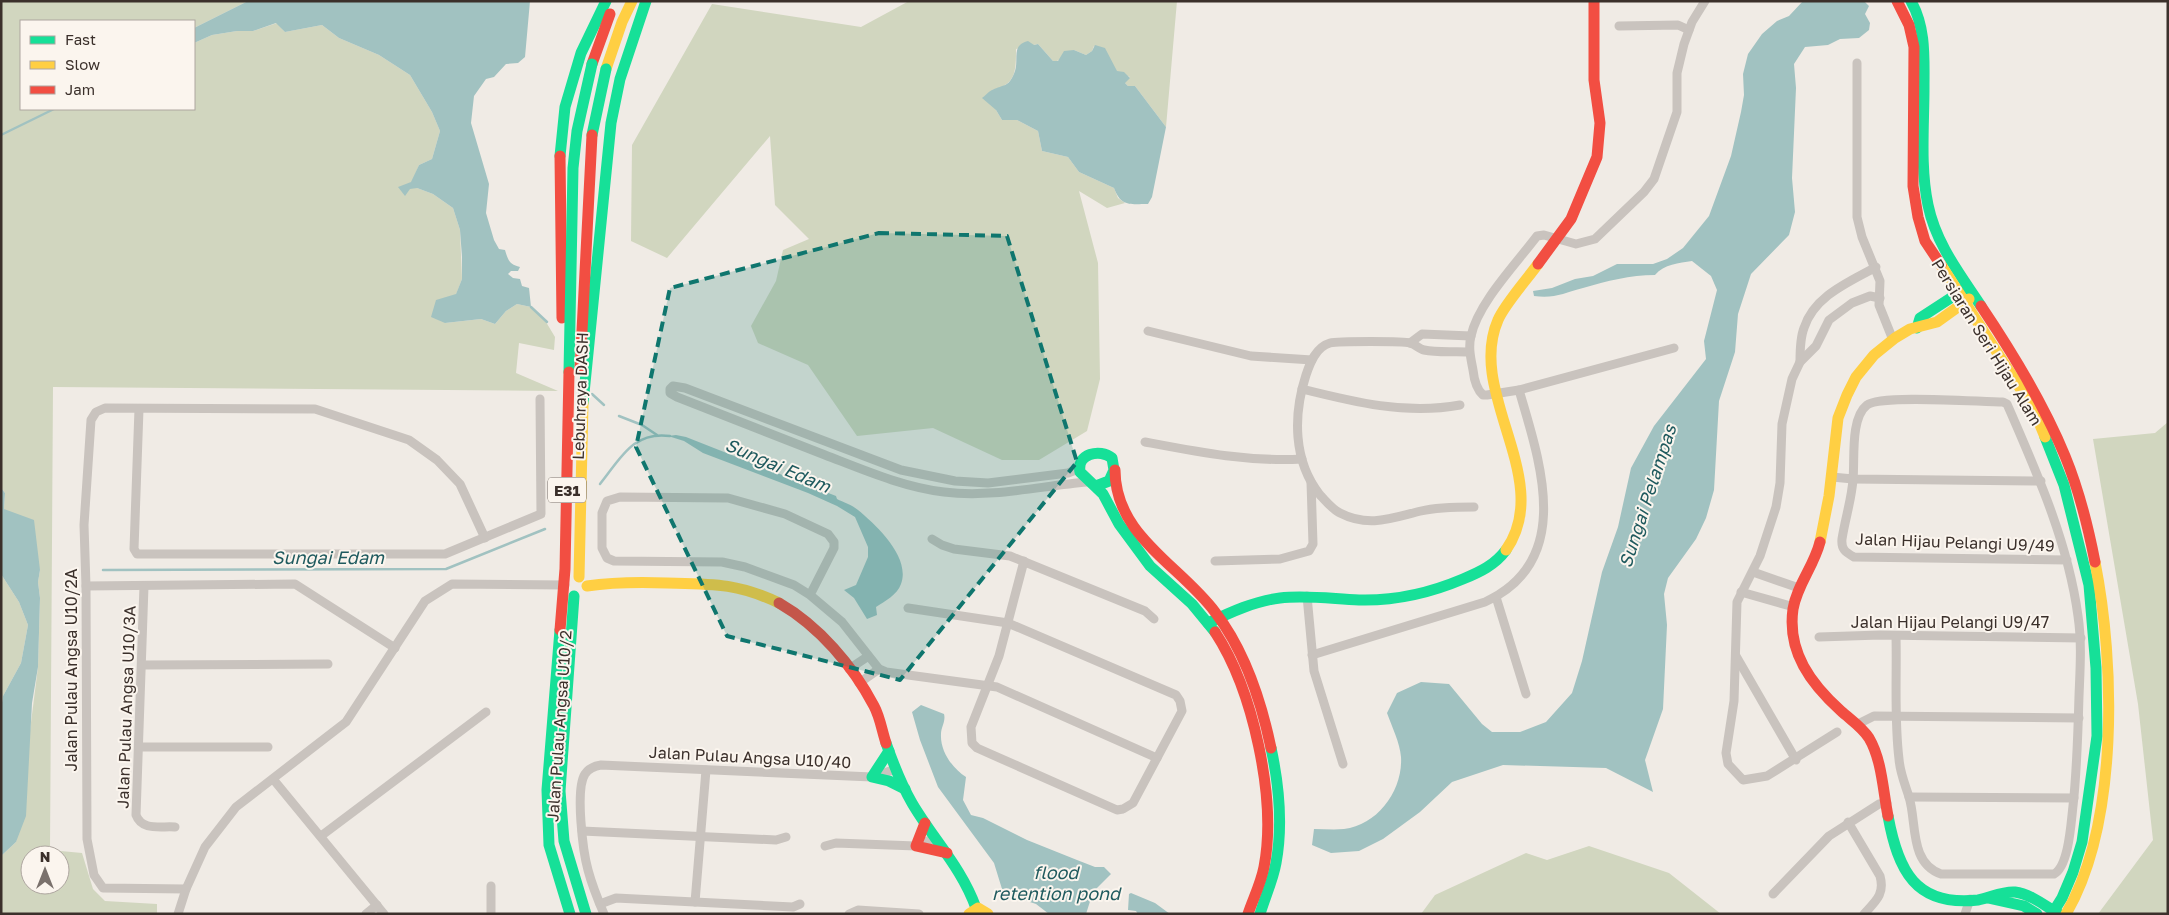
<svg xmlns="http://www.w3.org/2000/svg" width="2169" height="915" font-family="'Golos Text',sans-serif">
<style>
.green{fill:#d1d6bf;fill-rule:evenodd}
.water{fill:#a1c2c1}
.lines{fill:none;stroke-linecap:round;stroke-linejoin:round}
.stream{stroke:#a1c2c1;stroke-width:2.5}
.street{stroke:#c9c3be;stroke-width:9}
.fast{stroke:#16e098;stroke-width:11}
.slow{stroke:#ffcf43;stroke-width:11}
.jam{stroke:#f24e42;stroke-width:11}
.fast-bridge{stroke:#16e098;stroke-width:11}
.jam-bridge{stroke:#f24e42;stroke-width:11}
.marked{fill:#0f766e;fill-opacity:0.2;stroke:#0f766e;stroke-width:4;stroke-dasharray:10 6;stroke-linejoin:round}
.labels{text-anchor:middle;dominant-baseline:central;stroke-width:4;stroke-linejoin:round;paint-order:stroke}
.shield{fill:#fbf5ee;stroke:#756b66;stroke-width:1}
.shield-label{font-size:15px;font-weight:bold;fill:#3b302b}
.street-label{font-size:16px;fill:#3b302b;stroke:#fbf5ee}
.water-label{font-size:18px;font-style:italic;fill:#1f5a5e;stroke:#fbf5ee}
</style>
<rect width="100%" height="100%" fill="#f0ebe5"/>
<g class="green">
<path d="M1,1H248L194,28V21H21V109H194V43L212,35L237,31H253L277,23L285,32L322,25L339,38L379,55L410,75L432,112L440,131L432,159L419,165L412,182L399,188H417L433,194L453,208L460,230L462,279L445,323L481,319L495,324L506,311L517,304L531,307L546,322L555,337L554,350L519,343L516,373L558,391L53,387L50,850L82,853L93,889L105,901L157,904V914H1V856L16,842L38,667L40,598L38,582L40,570L4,509L5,493L2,489ZM30,855H60V885H30Z"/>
<path d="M909,1H1177L1166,127L1135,86H1128L1124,82L1130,77L1117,72L1094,46L1092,51L1086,55L1074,50L1057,61H1053L1038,44L1016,49C1016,71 1016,85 992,90L996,110L1002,120H1017L1038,131L1042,151L1068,157L1079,172L1114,188L1118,198L1125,203L1107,208L1079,191L1098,263L1100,379L1087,431L1039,460H1002L933,428L857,436L808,365L758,343L751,326L776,281L783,250L809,239L775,205L770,136L667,258L631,241L632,145L712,4L861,27Z"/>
<polygon points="2168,422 2168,914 2098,914 2153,840 2138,704 2093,439 2155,433"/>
<polygon points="1,574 19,602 28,625 21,663 3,696 1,709"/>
<polygon points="1589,846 1669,873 1721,914 1421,914 1435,895 1526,853 1547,860"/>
</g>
<g class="water">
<path d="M248,1H530L525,57L518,63L506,64L494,77L486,79L474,96L471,123L489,184L486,213L494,240L499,249L505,250C508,260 509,264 520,267L518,271H511L508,274L513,278L520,279L522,286L529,288L531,307L517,304L506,311L495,324L481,319L445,323L431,317L436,300L456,294L462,279V257L460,230L453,208L433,194L417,188L410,189L405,196L398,187L411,182L419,165L432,159L440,131L432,112L410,75L379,55L339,38L322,25L285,32L276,23L253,31H237L212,35L194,43V28Z"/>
<path d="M1803,1H1864L1869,6L1865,14L1870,23L1869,30L1859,38L1840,39L1828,45L1805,47L1794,64L1796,88L1792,178L1795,212L1789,235L1751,274L1738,314L1735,352L1719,401L1714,490L1706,518L1696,539L1668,578L1664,594L1667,625L1663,709L1645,760L1653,792L1606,768L1503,765L1452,782L1420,812L1383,839L1359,851L1331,853L1312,845L1314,829C1324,829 1334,830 1344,829C1378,825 1403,790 1401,757C1400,743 1392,727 1387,713L1397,693L1421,682L1449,684L1482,724L1492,732H1520L1546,722L1572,693L1582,661L1602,572L1618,527L1631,468L1654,426L1706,359L1704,341L1717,290L1711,276L1692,261C1679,263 1664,264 1655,275C1630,275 1607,281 1583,288C1564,293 1554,299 1534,296L1533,291L1552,288L1575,279L1593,276L1617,264H1653L1667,259L1683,248L1709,216L1731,156L1741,112L1744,95L1743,74L1748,54L1762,34L1777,21L1789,16Z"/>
<path d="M1028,41L1034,45L1038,44L1053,61H1058L1064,51L1074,50L1086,55L1092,51L1095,45L1105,48L1117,71L1124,72L1130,78L1125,83L1128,86H1135L1166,127L1152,197L1148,204C1130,204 1121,207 1114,188L1079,172L1068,157L1042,151L1038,131L1017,120H1002L996,110L982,98C985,96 988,92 992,90C1004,84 1009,88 1015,71C1019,59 1011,45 1028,41Z"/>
<path d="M676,435L686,437L836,496L837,499C843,502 852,505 858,510C876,525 911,557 901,584C897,595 885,601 876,607L877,615L867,619L854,598L844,590L856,585L868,557V547L855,517L837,506L808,493L703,453L684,441L668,436Z"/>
<polygon points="1,478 2,489 5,493 4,509 34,520 40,570 38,582 40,598 38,667 32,703 26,816 16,842 1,856 1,709 3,696 21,663 28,625 19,602 1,574"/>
<path d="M921,705L944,714C946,721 941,727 941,734C940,751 952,768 966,777L963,800L971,815L983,818L1027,840L1077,860L1095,867H1104L1111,874L1093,892L1086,914H1049L1036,904L1008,895L1002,889L994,863L938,787L920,740L912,712Z"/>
<polygon points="1131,893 1155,903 1170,914 1138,914 1136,911 1128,910 1129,894"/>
</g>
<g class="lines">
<g class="stream">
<polyline points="1,135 54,109"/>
<polyline points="531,307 547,322"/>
<polyline points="592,394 604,405"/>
<polyline points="619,416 642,425 657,435"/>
<path d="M600,484C621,458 633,431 670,436"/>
<polyline points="103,570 446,569 545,529"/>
</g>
<g class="street">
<polyline points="1619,26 1678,25 1689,30"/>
<polyline points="1857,63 1857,217 1862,237 1880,281 1879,305 1893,340"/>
<polyline points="1148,331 1251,356 1312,360"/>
<polyline points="1410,343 1422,334 1471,336"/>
<path d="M1674,348L1519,390L1487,395H1483C1476,389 1474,379 1473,370C1471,359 1468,348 1471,336C1478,303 1516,264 1537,236L1544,235L1576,244L1595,239L1644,192L1654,179L1677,112V73L1684,44L1692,22L1705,1"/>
<path d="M1469,352C1455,351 1438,353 1424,350C1419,349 1415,344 1410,343C1404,341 1338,341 1330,343C1316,347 1310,363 1306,375C1293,415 1293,461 1320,495C1326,501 1332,509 1340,513C1369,528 1392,518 1421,511C1438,507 1456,507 1474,507"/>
<path d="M1800,362C1800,351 1800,338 1804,328C1814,296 1849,282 1876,267"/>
<path d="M1302,389C1354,402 1406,415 1460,405"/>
<polyline points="139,409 134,549 137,554 445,554 541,514 540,399"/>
<path d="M1145,442C1198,452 1248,462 1302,459"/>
<path d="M1081,468L1068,473L988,483L955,481L901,470L685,388L673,386L670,389V393L677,397C727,417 776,436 825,455C864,470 903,487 944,492C992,498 1040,486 1087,482"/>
<polyline points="1832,477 1853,479 2041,481"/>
<polyline points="932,539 942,545 954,549 1010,556 1145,611 1154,619"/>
<polyline points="1215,561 1280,559 1309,551 1313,544 1311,482"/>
<polyline points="1753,572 1799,588"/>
<polyline points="86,586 295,584 395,648"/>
<path d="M144,586L136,815C142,831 160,826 175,827"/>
<polyline points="1741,592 1794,607"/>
<polyline points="810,595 834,548 834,542 828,534 785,514 728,498 620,497 607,501 602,513 602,548 607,558 614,561 722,562 745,567 794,585 810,595 842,622 879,669 886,672 997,687 1157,758"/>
<polyline points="1307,596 1314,671 1343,764"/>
<polyline points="1496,597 1526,694"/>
<polyline points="908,608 1008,623 1176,695 1180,701 1182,711 1133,803 1123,809 1117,810 977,748 972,743 971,727 999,656 1024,561"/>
<path d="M1896,636C1897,677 1894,719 1899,759C1900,773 1905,784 1909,797C1917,822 1909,863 1941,874H2054C2069,866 2071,822 2073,806C2077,770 2078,733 2079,696C2080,670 2082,643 2078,616C2068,542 2037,473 2007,404L2003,402C1980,402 1881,394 1867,405C1850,418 1855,460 1853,479C1852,498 1845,519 1842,539C1841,549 1845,552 1854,557L2067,560"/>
<polyline points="1819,637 1880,635 2081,638"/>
<path d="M1312,655L1485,602C1575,561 1540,462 1519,390"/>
<polyline points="1736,656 1796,760"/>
<polyline points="142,665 328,664"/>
<polyline points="849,669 867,657"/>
<polyline points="859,683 879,669"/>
<polyline points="1858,724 1874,716 2079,718"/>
<polyline points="1837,732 1767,776 1743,780 1728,764 1726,753 1734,701 1737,602 1760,556 1776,507 1780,483 1782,424 1792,379 1800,362 1816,346 1829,320 1852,303 1870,296 1880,298"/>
<polyline points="139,747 268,747"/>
<polyline points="273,779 384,914"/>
<polyline points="1909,797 2074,798"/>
<path d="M1848,822L1880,876C1885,894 1876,901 1864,914"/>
<polyline points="582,831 776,840 786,837"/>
<polyline points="321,836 486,712"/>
<polyline points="825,846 836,843 916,846 935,838"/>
<polyline points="491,886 491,914"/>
<polyline points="186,889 103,888 94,875 87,839 86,586 84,525 91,420 96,412 105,408 315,409 409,440 437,460 460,484 485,538"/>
<polyline points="1773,894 1829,836 1879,804 1887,803"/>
<polyline points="695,902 706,770"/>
<polyline points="600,904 616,898 793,907 800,904"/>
<polyline points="178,914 186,889 205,847 236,807 346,722 425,601 452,584 565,585"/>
<polyline points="366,914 377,905"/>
<path d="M604,914C598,900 592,885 588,870C583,852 575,789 585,774C589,768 594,766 601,765L872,777L896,769"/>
<polyline points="849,914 858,910 919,914"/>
<polyline points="1965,914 1970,899"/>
</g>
<g class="fast">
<path d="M1911,1C1926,28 1924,57 1924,87C1924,126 1920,167 1928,205C1936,244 1960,274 1981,306"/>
<polyline points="560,156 565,107 581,53 606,1"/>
<polyline points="1917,328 1920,318 1963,290"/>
<polyline points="583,403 611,123 620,79 646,1"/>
<polyline points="2045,437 2064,485 2089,585 2096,668 2097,736 2082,842 2073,872 2062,898 2052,914"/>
<path d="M1096,486L1109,481L1114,470L1112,458C1100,448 1076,454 1080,472L1103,494L1119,524L1150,566L1192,604L1215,632"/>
<path d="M1208,623C1231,612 1255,601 1280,598C1306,595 1333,599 1359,600C1396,601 1430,593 1463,579C1480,572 1495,565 1506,550"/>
<path d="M886,743C893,763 901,784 912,803C933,839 962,868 976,908"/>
<polyline points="889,751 872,777 889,781 905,789"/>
<path d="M1888,816C1898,870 1915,907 1978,900C1990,898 2002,891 2015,892C2031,894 2045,906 2059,914"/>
<polyline points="1988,898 2024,906 2037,914"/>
<path d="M1260,914C1265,897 1273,880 1276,863C1283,825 1279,785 1271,748"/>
</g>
<g class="slow">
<polyline points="606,69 622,22 632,1"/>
<polyline points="1941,265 2034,410 2045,437"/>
<polyline points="1820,542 1829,496 1838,418 1847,395 1856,377 1874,355 1895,338 1910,329 1937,322 1969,299"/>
<path d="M1506,550C1555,480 1466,393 1498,320C1504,305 1528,278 1538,264"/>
<polyline points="579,577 583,403"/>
<path d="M587,586C614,582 640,582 667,583C712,584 737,583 779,603"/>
<polyline points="969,914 978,908 988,914"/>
<path d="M2066,914C2119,823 2115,663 2095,562"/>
</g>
<g class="jam">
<polyline points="1897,1 1909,25 1914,47 1913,186 1918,217 1925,241 1941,265"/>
<polyline points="592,64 610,14"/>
<polyline points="560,156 562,318"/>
<polyline points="1538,264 1571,219 1597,157 1600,123 1594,80 1594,1"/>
<path d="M1981,306C2012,352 2044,405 2065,456C2079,490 2088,526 2095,562"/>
<path d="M1115,470C1115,536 1180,565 1215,612C1245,651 1261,700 1271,748"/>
<path d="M1820,542C1814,566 1797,585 1793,609C1787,652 1811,684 1841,711C1851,720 1862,727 1869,738C1882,760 1883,791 1888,816"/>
<path d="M779,603C819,626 853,666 874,706C880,717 882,731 886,743"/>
<path d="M1215,632C1253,690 1277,799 1264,867C1261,883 1253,899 1248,914"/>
<polyline points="925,823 916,846 947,853"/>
</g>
<g class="fast-bridge">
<polyline points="592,135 606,69"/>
<polyline points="569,372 573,168 577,131 592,64"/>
<polyline points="574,596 560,791 564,841 586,914"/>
<polyline points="560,630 547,790 549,845 570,914"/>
</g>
<g class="jam-bridge">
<polyline points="580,370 592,135"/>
<polyline points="560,630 565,569 569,372"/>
</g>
</g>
<path class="marked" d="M879,233L1007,236L1077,462L900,680L727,636L636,447L670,288Z"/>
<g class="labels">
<rect class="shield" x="548" y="477.5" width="38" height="25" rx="4"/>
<g class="shield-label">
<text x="567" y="490">E31</text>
</g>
<g class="street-label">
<text transform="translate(1987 342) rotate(58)">Persiaran Seri Hijau Alam</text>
<text transform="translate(580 396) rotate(-88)">Lebuhraya DASH</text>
<text transform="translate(1955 542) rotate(2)">Jalan Hijau Pelangi U9/49</text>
<text x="1950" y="622">Jalan Hijau Pelangi U9/47</text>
<text transform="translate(71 670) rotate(-90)">Jalan Pulau Angsa U10/2A</text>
<text transform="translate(126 707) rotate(-88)">Jalan Pulau Angsa U10/3A</text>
<text transform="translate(559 726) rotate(-86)">Jalan Pulau Angsa U10/2</text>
<text transform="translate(750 757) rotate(3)">Jalan Pulau Angsa U10/40</text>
</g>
<g class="water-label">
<text transform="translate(778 465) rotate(23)">Sungai Edam</text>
<text transform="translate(1647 496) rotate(-72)">Sungai Pelampas</text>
<text x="328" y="557">Sungai Edam</text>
<text x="1056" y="872">flood<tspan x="1056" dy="21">retention pond</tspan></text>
</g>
</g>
<rect width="2169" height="915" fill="none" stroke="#3b302b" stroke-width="5"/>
<rect x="20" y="20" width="175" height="90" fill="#fbf5ee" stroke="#aea6a0"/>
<rect x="30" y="36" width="25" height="8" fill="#16e098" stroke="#aea6a0"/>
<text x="65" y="45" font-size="15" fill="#3b302b">Fast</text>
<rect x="30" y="61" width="25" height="8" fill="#ffcf43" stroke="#aea6a0"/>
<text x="65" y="70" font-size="15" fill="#3b302b">Slow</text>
<rect x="30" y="86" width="25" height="8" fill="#f24e42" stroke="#aea6a0"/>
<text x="65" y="95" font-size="15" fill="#3b302b">Jam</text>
<g transform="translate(45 870)"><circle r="24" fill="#fbf5ee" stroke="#aea6a0"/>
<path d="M0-4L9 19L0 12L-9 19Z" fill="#7a716c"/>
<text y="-8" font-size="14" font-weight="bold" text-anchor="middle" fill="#3b302b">N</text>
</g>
</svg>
